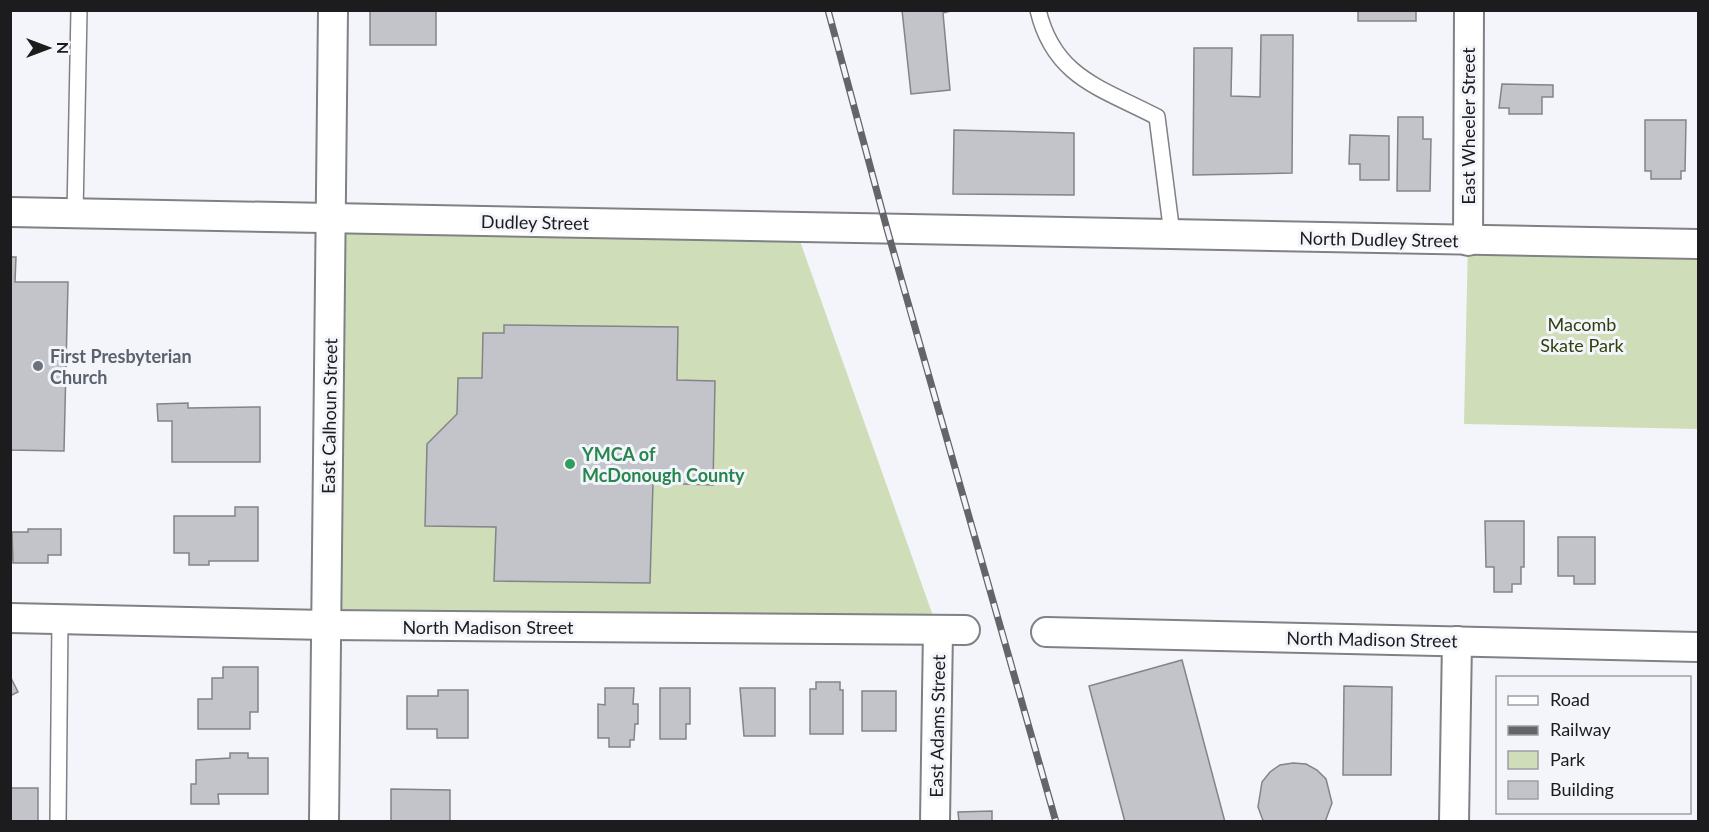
<svg xmlns="http://www.w3.org/2000/svg" width="1709" height="832" font-family="Lato,sans-serif">
<style>
.green{fill:#cfddb9}
.building{fill:#c2c4c9;stroke:#828488;stroke-width:1.5}
.lines{fill:none;stroke-linecap:round;stroke-linejoin:round}
.lane-casing{stroke:#7f8185;stroke-width:18}
.street-casing{stroke:#7f8185;stroke-width:32}
.lane{stroke:#fff;stroke-width:15}
.street{stroke:#fff;stroke-width:28}
.rail-casing{stroke:#646568;stroke-width:7}
.rail{stroke:#f3f5fa;stroke-width:4.5;stroke-dasharray:14;stroke-linecap:butt}
.worship-dot{fill:#6b7280;stroke:#f3f5fa;stroke-width:2}
.leisure-dot{fill:#2e9e5b;stroke:#f3f5fa;stroke-width:2}
.labels{text-anchor:middle;dominant-baseline:central;stroke-width:6;stroke-linejoin:round;paint-order:stroke}
.street-label{font-size:18px;fill:#1c1c1e;stroke:#f3f5fa}
.park-label{font-size:18px;fill:#30400c;stroke:#f3f5fa}
.worship-label{font-size:18px;font-weight:bold;fill:#5b616d;stroke:#f3f5fa;text-anchor:start}
.leisure-label{font-size:18px;font-weight:bold;fill:#27864d;stroke:#f3f5fa;text-anchor:start}
</style>
<rect width="100%" height="100%" fill="#f3f5fa"/>
<g class="green">
<polygon points="332,218 795,227 938,630 327,625"/>
<polygon points="1468,241 1698,244 1698,429 1464,424"/>
</g>
<g class="building">
<rect x="370" y="10" width="66" height="35"/>
<polygon points="902,10 954,10 943,13 950,90 911,94"/>
<rect x="1358" y="10" width="58" height="11"/>
<polygon points="1261,35 1293,35 1292,173 1193,175 1194,48 1232,48 1231,96 1260,97"/>
<polygon points="1502,84 1553,85 1553,97 1542,97 1542,114 1509,114 1509,108 1499,108"/>
<polygon points="1398,117 1423,117 1423,139 1431,139 1430,191 1397,191"/>
<polygon points="1645,120 1686,120 1685,171 1681,171 1681,179 1651,179 1651,171 1645,171"/>
<polygon points="954,130 1074,133 1074,195 953,194"/>
<polygon points="1350,135 1389,136 1389,180 1360,180 1360,164 1349,164"/>
<polygon points="10,257 16,257 15,282 68,282 64,451 10,450"/>
<polygon points="504,325 678,327 677,380 715,381 713,485 653,483 650,583 494,581 496,527 425,526 427,444 457,414 458,378 482,378 483,333 504,333"/>
<polygon points="188,403 188,408 260,407 260,462 172,462 172,421 158,421 157,404"/>
<polygon points="235,507 258,507 258,561 209,561 209,565 189,565 189,553 174,553 174,516 235,516"/>
<polygon points="1485,521 1524,521 1524,567 1521,567 1521,584 1512,584 1512,592 1494,592 1494,567 1486,567"/>
<polygon points="28,529 61,529 61,555 48,555 48,563 13,563 12,532 28,532"/>
<polygon points="1558,537 1595,537 1595,584 1574,584 1574,576 1558,576"/>
<polygon points="1182,660 1225,822 1125,822 1089,686"/>
<polygon points="223,667 258,667 258,712 250,712 250,729 198,729 198,699 212,699 212,678 223,678"/>
<polygon points="10,676 18,692 10,696"/>
<polygon points="816,682 840,682 840,690 843,690 843,734 810,734 810,689 816,689"/>
<polygon points="1344,686 1392,687 1391,775 1343,775"/>
<polygon points="605,688 634,688 633,704 638,704 638,724 635,724 634,740 630,740 630,747 609,747 609,738 598,738 598,704 605,705"/>
<polygon points="660,688 690,688 690,724 686,724 686,739 660,739"/>
<polygon points="740,688 775,688 775,736 744,736"/>
<polygon points="438,690 468,690 468,738 437,738 437,729 407,729 407,696 438,696"/>
<rect x="862" y="691" width="34" height="40"/>
<polygon points="230,753 248,753 248,758 268,758 268,794 218,794 219,804 191,804 191,784 196,784 196,760 230,758"/>
<polygon points="1293,763 1306,764 1317,770 1326,779 1332,803 1325,822 1264,822 1262,818 1258,807 1262,782 1270,772 1280,765"/>
<rect x="10" y="788" width="28" height="34"/>
<polygon points="391,789 450,790 450,822 391,822"/>
<polygon points="992,811 992,822 959,822 958,812"/>
</g>
<g class="lines">
<defs>
<g id="lane">
<path d="M1038,10C1054,78 1102,88 1157,117L1172,234"/>
<polyline points="75,213 79,10"/>
<polyline points="58,822 60,619"/>
</g>
<g id="street">
<polyline points="10,212 1698,244"/>
<polyline points="1468,241 1469,10"/>
<polyline points="10,618 327,625 965,630"/>
<polyline points="1046,632 1698,647"/>
<polyline points="324,822 333,10"/>
<polyline points="935,822 938,630"/>
<polyline points="1454,822 1457,641"/>
</g>
</defs>
<use href="#lane" class="lane-casing"/>
<use href="#street" class="street-casing"/>
<use href="#lane" class="lane"/>
<use href="#street" class="street"/>
<defs>
<polyline id="rail" points="828,10 887,229 1056,822"/>
</defs>
<use href="#rail" class="rail-casing"/>
<use href="#rail" class="rail"/>
</g>
<circle class="worship-dot" cx="38" cy="366" r="6"/>
<circle class="leisure-dot" cx="570" cy="464" r="6"/>
<g class="labels">
<g class="street-label">
<text transform="translate(1468 126) rotate(-90)">East Wheeler Street</text>
<text transform="translate(535 222) rotate(1)">Dudley Street</text>
<text transform="translate(1379 239) rotate(1)">North Dudley Street</text>
<text transform="translate(329 416) rotate(-89)">East Calhoun Street</text>
<text x="488" y="627">North Madison Street</text>
<text transform="translate(1372 639) rotate(1)">North Madison Street</text>
<text transform="translate(937 726) rotate(-89)">East Adams Street</text>
</g>
<g class="park-label">
<text x="1582" y="324">Macomb<tspan x="1582" dy="21">Skate Park</tspan></text>
</g>
<g class="worship-label">
<text x="50" y="356">First Presbyterian<tspan x="50" dy="21">Church</tspan></text>
</g>
<g class="leisure-label">
<text x="582" y="454">YMCA of<tspan x="582" dy="21">McDonough County</tspan></text>
</g>
</g>
<rect width="1709" height="832" fill="none" stroke="#1c1c1e" stroke-width="24"/>
<rect x="1496" y="676" width="195" height="138" fill="#f3f5fa" stroke="#9d9ea2" stroke-width="1.5"/>
<rect x="1508" y="696" width="30" height="9" fill="#ffffff" stroke="#9d9ea2" stroke-width="1.5"/>
<text x="1550" y="706" font-size="18" fill="#1c1c1e">Road</text>
<rect x="1508" y="726" width="30" height="9" fill="#646568" stroke="#9d9ea2" stroke-width="1.5"/>
<text x="1550" y="736" font-size="18" fill="#1c1c1e">Railway</text>
<rect x="1508" y="751" width="30" height="18" fill="#cfddb9" stroke="#9d9ea2" stroke-width="1.5"/>
<text x="1550" y="766" font-size="18" fill="#1c1c1e">Park</text>
<rect x="1508" y="781" width="30" height="18" fill="#c2c4c9" stroke="#9d9ea2" stroke-width="1.5"/>
<text x="1550" y="796" font-size="18" fill="#1c1c1e">Building</text>
<g transform="translate(48 48) rotate(90)" stroke="#f3f5fa" stroke-width="4.5" paint-order="stroke">
<path d="M0-4.5L10 22L0 15L-10 22Z" fill="#1c1c1e"/>
<text y="-9" font-size="16" font-weight="bold" text-anchor="middle" fill="#1c1c1e">N</text>
</g>
</svg>
